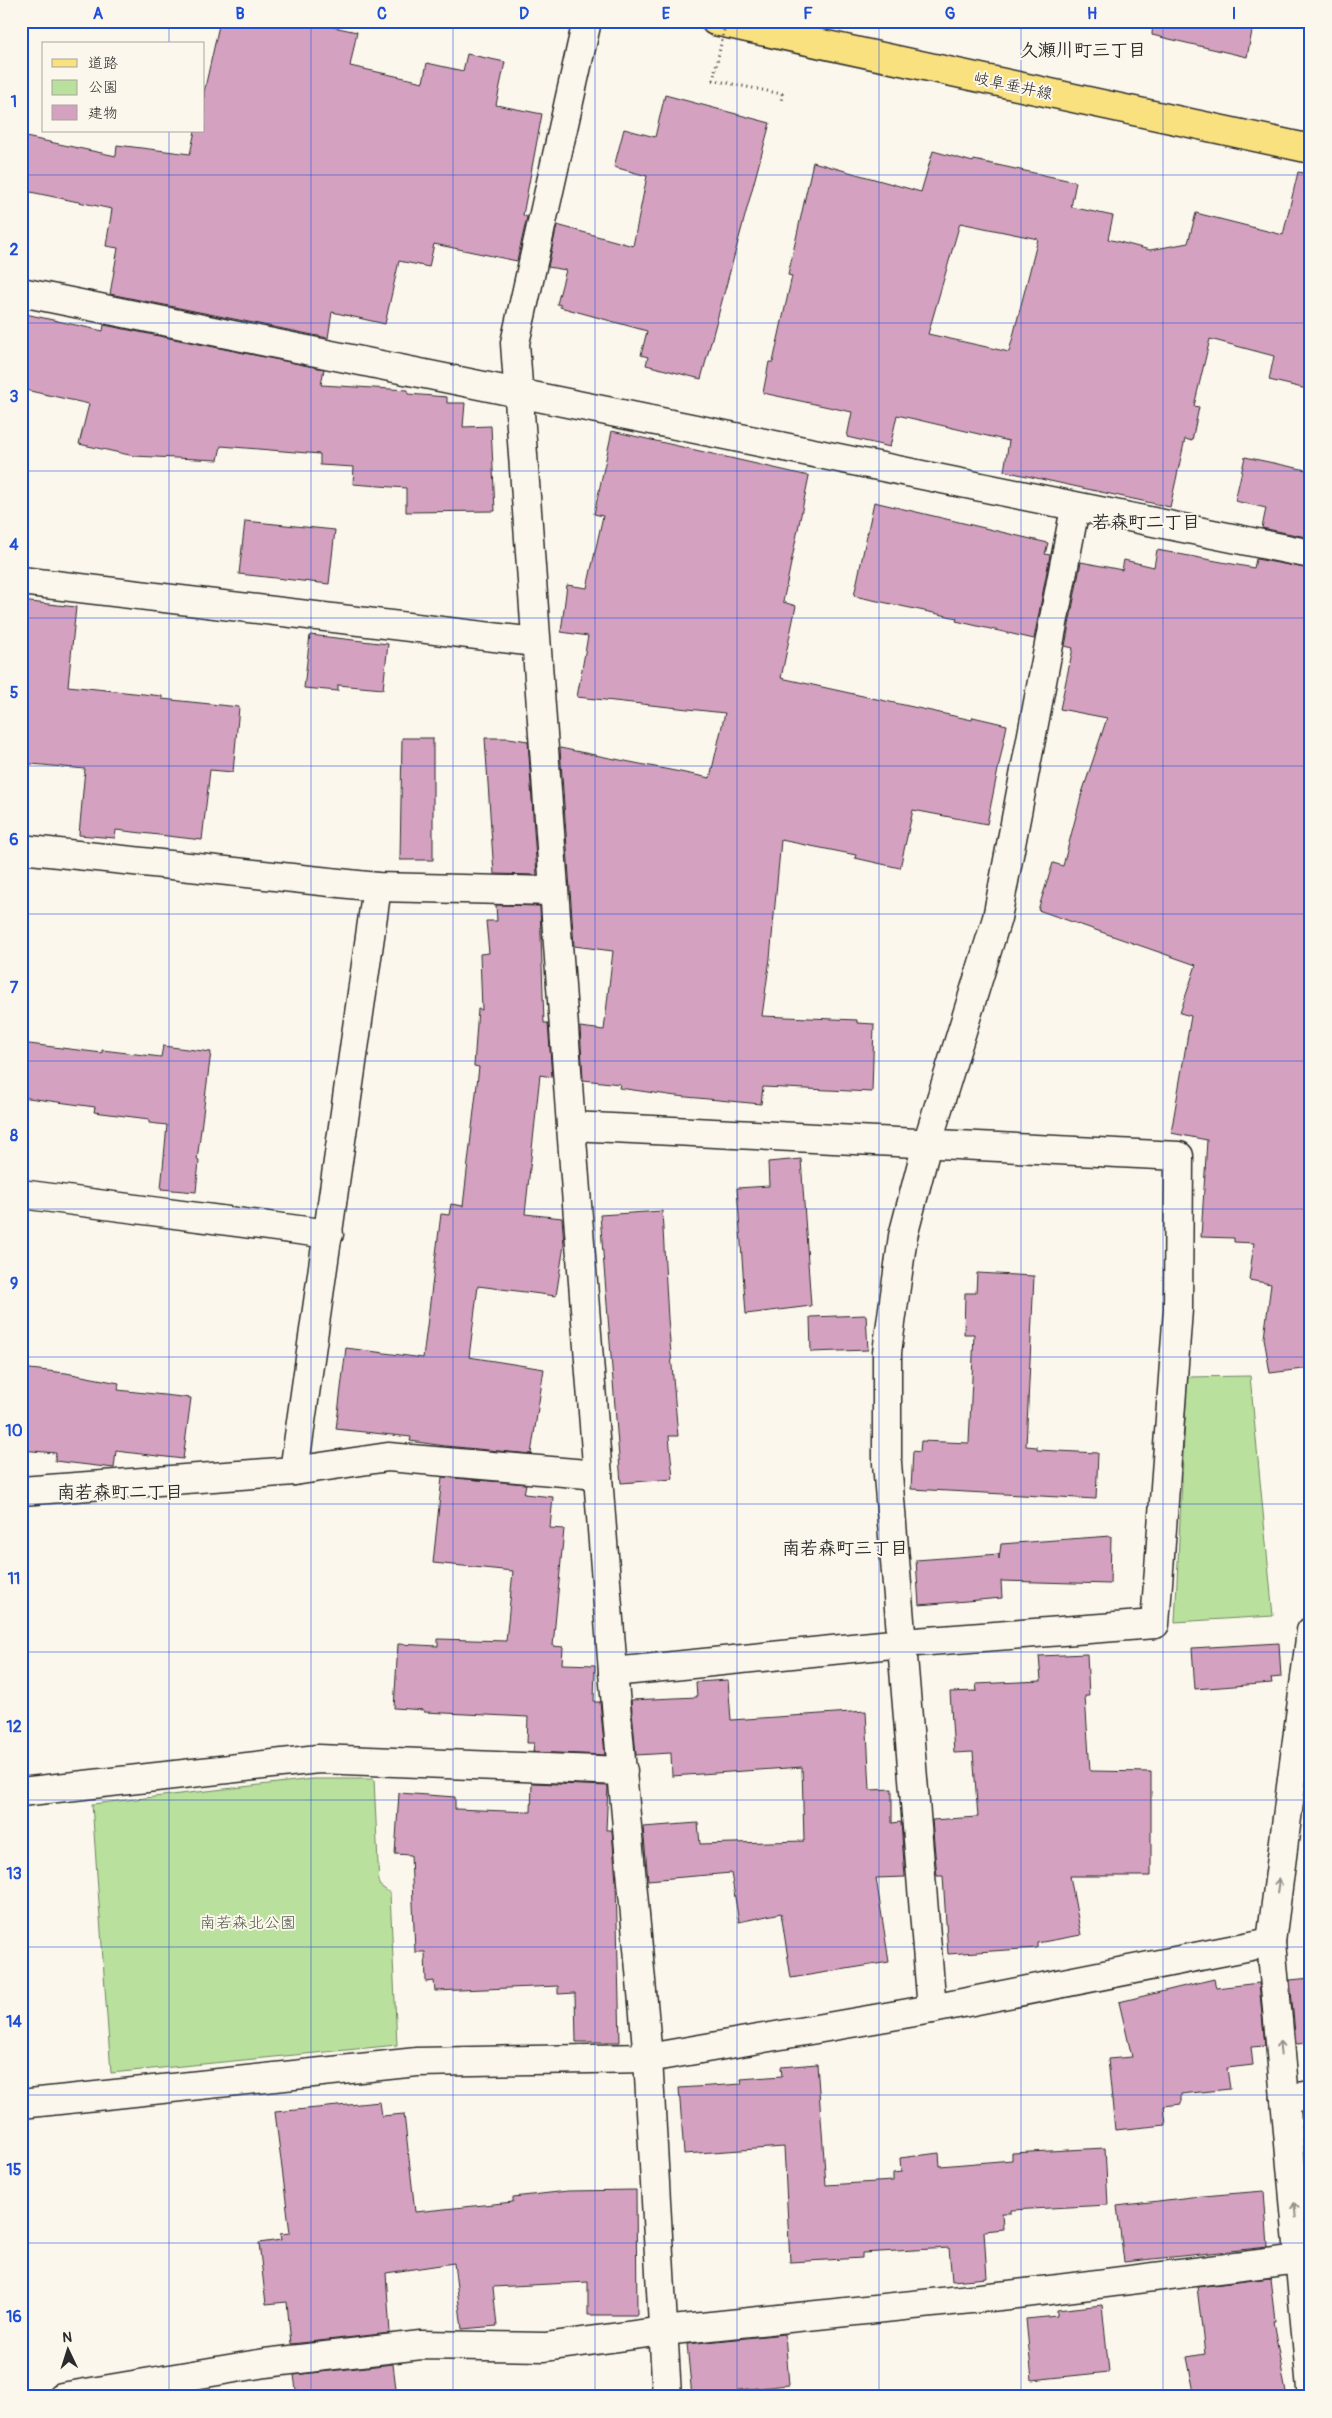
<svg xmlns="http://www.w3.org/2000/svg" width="1332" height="2418" font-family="Pangolin,'Klee One',sans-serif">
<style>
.green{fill:#b9e09c;stroke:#728664}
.building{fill:#d4a2c0;stroke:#2b2b2b;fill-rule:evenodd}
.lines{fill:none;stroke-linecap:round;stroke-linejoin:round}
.minor-casing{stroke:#2b2b2b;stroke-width:31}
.major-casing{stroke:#2b2b2b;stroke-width:31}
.path{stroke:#2b2b2b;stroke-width:3;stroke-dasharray:1 4;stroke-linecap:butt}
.minor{stroke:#fbf7ec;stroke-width:28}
.major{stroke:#fae180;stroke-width:28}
.path-bridge{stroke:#2b2b2b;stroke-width:3;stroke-dasharray:1 4;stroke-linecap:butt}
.oneway{stroke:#93918c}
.grid{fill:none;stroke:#1d4ed8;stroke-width:1;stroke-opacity:0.55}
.labels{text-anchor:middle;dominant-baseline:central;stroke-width:4;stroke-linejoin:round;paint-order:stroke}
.street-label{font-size:16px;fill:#2b2b2b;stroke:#fbf7ec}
.park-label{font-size:16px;fill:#4e5847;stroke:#fbf7ec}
.neighbourhood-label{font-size:18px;font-weight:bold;fill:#2b2b2b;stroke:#fbf7ec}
.neatline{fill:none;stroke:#1d4ed8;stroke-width:2}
.grid-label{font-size:16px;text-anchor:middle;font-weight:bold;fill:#1d4ed8}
</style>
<rect width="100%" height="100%" fill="#fbf7ec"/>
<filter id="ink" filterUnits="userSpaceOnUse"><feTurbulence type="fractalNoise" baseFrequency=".02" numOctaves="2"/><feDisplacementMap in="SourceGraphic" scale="10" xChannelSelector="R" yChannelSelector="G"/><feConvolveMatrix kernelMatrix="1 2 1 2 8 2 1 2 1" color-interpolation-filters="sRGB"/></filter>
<g filter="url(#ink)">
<g class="green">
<polygon points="1250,1376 1273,1616 1175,1622 1187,1377"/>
<polygon points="313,1779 374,1779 379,1885 390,1893 397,2045 111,2073 92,1804"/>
</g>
<g class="building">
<polygon points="220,21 305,21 357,32 350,66 423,82 427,63 463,71 467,54 505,62 496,105 542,114 523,215 527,217 517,261 434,244 429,267 399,261 385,324 332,312 328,338 110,294 118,248 106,246 112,209 21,190 21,136 116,156 117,145 190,154 195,131 204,131 204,92"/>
<polygon points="1153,21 1254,21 1247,57 1152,35"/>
<polygon points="665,95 770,123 701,379 646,365 648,357 641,355 647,331 560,307 561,305 557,304 566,270 548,267 557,225 633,246 647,176 614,167 624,129 655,137"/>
<path d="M933,151L973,162L974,160L1076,182L1071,207L1113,216L1108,239L1150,250L1188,243L1196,213L1283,235L1298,172L1311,174V390L1269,380L1274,356L1210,339L1194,406L1199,407L1192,441L1185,439L1170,507L1004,471L1009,441L897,415L890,447L847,437L852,412L763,393L769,362H773L792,276L788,275L813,162L921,192ZM960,223L1038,239L1009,352L928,334Z"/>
<polygon points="21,313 103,331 104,325 324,369 321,385 408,390 408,394 447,397 447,403 465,403 463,427 491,426 495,511 406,512 406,488 353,484 354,467 320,465 320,454 221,446 218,460 134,456 79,444 89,404 21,389"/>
<polygon points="612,431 809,476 783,602 796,606 781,678 972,720 973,717 1007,725 987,824 913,810 900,868 855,858 856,855 781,840 770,958 762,1016 857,1020 857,1023 874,1024 872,1092 763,1087 761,1104 676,1096 619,1088 620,1084 583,1080 580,1027 604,1030 613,951 574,946 560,748 710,778 725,713 577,697 588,636 561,632 567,585 587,588 603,516 594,514"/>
<polygon points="1245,457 1311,471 1311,538 1262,528 1266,508 1235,501"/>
<polygon points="874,502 1048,543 1045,554 1050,555 1034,639 956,621 957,618 854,596"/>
<polygon points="245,521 335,530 329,584 239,574"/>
<polygon points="1157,550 1254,568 1256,559 1311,569 1311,1368 1270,1373 1264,1338 1271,1284 1249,1280 1254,1243 1234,1242 1234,1238 1201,1237 1207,1140 1171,1133 1191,1016 1180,1013 1196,965 1038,910 1053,863 1063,866 1082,793 1107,718 1060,709 1073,648 1065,646 1081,562 1122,570 1124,560 1154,567"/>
<polygon points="21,601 76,607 68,686 162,696 162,699 239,707 233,772 210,770 202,840 116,830 115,838 79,835 85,769 21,763"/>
<polygon points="310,635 388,644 383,689 338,685 338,691 304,688"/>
<polygon points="402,738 433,738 433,860 400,860"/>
<polygon points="485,738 509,738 528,741 537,875 494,874"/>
<polygon points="496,905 540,906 544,1023 548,1023 552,1077 540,1075 525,1214 562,1218 564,1245 556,1296 478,1286 469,1357 544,1369 531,1454 445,1446 410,1441 411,1437 336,1429 346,1348 423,1358 441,1214 449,1215 451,1204 463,1206 479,1067 474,1066 478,1009 482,1010 480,954 489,953 486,921 497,921"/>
<polygon points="21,1043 102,1053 102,1050 161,1057 163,1046 211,1052 197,1160 199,1161 196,1192 161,1189 167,1125 149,1123 149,1119 94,1112 95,1107 21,1097"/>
<polygon points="801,1159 811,1306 746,1314 737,1188 769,1186 768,1162"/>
<polygon points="662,1211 668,1319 678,1436 669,1436 673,1479 621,1483 600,1215"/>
<polygon points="977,1273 1034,1276 1026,1446 1037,1447 1037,1450 1098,1453 1096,1499 911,1489 913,1451 920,1452 921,1441 969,1443 974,1334 964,1334 965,1293 976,1293"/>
<polygon points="866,1315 868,1350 811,1352 810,1317"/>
<polygon points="21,1368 66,1373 119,1383 118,1390 191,1398 183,1459 116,1451 114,1468 55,1461 56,1453 21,1450"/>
<polygon points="442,1477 526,1484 524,1494 553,1497 550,1528 564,1529 553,1646 563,1647 562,1664 595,1665 594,1702 600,1702 605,1755 533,1752 534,1743 527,1743 528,1717 424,1712 424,1710 394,1708 398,1644 438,1646 438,1639 506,1641 513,1571 433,1563"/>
<polygon points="1111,1536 1110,1584 1001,1581 1002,1598 919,1605 916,1560 999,1554 999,1559 1001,1544"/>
<polygon points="1279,1643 1281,1677 1271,1678 1272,1683 1195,1689 1192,1648"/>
<polygon points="1087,1654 1089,1696 1085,1696 1090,1771 1151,1772 1151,1876 1070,1876 1081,1935 1037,1943 1037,1948 948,1954 943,1876 937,1876 932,1820 978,1817 973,1752 954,1753 950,1692 977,1691 976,1684 1041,1681 1039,1656"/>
<polygon points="728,1680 731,1720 866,1711 870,1790 892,1789 892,1823 901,1822 905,1877 876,1878 889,1962 791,1978 781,1913 739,1922 731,1873 648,1880 643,1827 698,1823 700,1844 804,1841 802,1767 672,1776 671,1753 636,1755 631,1700 697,1697 696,1682"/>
<polygon points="532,1783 608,1786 606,1830 612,1830 616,1883 620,2042 576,2042 575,1993 558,1994 558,1986 435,1991 434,1981 426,1982 425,1952 415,1952 411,1855 395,1854 399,1793 455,1797 455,1809 531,1812"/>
<polygon points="1311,1978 1311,2043 1296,2044 1290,1980"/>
<polygon points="1214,1979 1216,1988 1259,1983 1265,2046 1251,2047 1253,2065 1227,2068 1230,2089 1181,2094 1181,2104 1164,2106 1166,2125 1115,2130 1108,2059 1132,2057 1119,2002"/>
<polygon points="817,2064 826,2185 893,2181 893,2173 901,2172 900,2158 939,2153 940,2166 1012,2160 1012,2153 1105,2148 1108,2205 1011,2210 1011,2213 1002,2213 1003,2229 984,2231 987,2278 952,2281 949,2248 862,2253 862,2258 790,2262 784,2147 684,2154 679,2088 742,2084 741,2079 782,2076 781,2067"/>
<polygon points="380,2102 382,2116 404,2114 415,2212 513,2202 513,2197 568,2191 636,2190 637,2315 588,2315 588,2282 493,2287 497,2326 462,2329 454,2263 386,2273 390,2333 291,2344 287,2302 266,2304 259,2243 281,2240 280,2234 290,2233 275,2112"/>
<polygon points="1264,2191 1268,2247 1124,2262 1117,2206 1191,2197"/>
<polygon points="1270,2278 1275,2321 1273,2321 1286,2393 1267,2397 1195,2397 1187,2357 1205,2354 1197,2287"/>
<polygon points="1102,2305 1109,2372 1032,2380 1026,2319 1057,2316 1057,2310"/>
<polygon points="785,2334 789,2385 738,2390 739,2397 692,2397 687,2344"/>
<polygon points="393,2364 397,2397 297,2397 294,2375"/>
</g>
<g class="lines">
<defs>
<g id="minor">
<polyline points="587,21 515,343 571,1126 613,1672 648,2058 667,2397"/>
<polyline points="21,292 1311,554"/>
<polyline points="21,581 535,642"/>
<polyline points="21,849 377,887 552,891"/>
<polyline points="571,1126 1179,1156 1178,1309 1155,1624 902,1643 613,1672"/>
<polyline points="21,1194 329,1234"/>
<polyline points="294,1471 377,887"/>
<polyline points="21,1491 294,1471 388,1457 598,1475"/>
<polyline points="1311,1631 1271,1942 1311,2389"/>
<polyline points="21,1792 318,1759 623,1771"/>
<polyline points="932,2009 887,1463 887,1352 903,1236 927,1144 997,918 1075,508"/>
<polyline points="1285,2099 1311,2095"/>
<polyline points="21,2104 417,2062 648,2058 932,2009 1271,1942"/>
<polyline points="62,2397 265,2363 421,2345 545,2347 663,2331 1009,2295 1299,2259"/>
</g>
<polyline id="major" points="715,21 1311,149"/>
</defs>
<use href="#minor" class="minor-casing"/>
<use href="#major" class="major-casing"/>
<polyline class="path" points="713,80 782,94 781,103"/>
<use href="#minor" class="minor"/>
<use href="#major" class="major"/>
<polyline class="path-bridge" points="713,80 726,21"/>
</g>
<defs><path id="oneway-shaft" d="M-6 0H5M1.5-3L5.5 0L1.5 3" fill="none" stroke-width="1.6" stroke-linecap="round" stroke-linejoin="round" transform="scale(1.25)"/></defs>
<g class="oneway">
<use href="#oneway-shaft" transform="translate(1278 1886) rotate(-83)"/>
<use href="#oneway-shaft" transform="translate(1280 2048) rotate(-95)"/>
<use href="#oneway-shaft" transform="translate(1295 2210) rotate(-95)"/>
</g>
</g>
<path class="grid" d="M169,21V44M311,21V2397M453,21V2397M595,21V2397M737,21V2397M879,21V2397M1021,21V2397M1163,21V2397M169,131V2397M21,175H1311M21,323H1311M21,471H1311M21,618H1311M21,766H1311M21,914H1311M21,1061H1311M21,1209H1311M21,1357H1311M21,1504H1311M21,1652H1311M21,1800H1311M21,1947H1311M21,2095H1311M21,2243H1311"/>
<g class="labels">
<g class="street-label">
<text transform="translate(1013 86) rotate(12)">岐阜垂井線</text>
</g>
<g class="park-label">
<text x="248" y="1923">南若森北公園</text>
</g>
<g class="neighbourhood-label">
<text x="1083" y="50">久瀬川町三丁目</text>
<text x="1146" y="522">若森町二丁目</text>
<text x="120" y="1492">南若森町二丁目</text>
<text x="845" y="1548">南若森町三丁目</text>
</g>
</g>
<rect width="1332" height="2418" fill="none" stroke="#fbf7ec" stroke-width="55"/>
<rect x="42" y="42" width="162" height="90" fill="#fbf7ec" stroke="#a8a59f"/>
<rect x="52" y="59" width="25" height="8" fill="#fae180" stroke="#a8a59f"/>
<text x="88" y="68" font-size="15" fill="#2b2b2b">道路</text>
<rect x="52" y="80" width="25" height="15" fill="#b9e09c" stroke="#a8a59f"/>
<text x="88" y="92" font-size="15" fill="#2b2b2b">公園</text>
<rect x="52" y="105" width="25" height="15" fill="#d4a2c0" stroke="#a8a59f"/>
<text x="88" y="118" font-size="15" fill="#2b2b2b">建物</text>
<g transform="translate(68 2350) rotate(356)" stroke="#fbf7ec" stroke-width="4" paint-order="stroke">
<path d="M0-4L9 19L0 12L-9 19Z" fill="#2b2b2b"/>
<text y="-8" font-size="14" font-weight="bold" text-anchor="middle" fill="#2b2b2b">N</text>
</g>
<rect x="28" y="28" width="1276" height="2362" class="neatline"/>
<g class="grid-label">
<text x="98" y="19">A</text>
<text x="240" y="19">B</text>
<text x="382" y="19">C</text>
<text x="524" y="19">D</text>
<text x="666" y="19">E</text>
<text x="808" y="19">F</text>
<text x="950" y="19">G</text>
<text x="1092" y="19">H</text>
<text x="1234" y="19">I</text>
<text x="14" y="107">1</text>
<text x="14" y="255">2</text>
<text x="14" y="402">3</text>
<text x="14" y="550">4</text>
<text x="14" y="698">5</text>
<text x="14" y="845">6</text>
<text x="14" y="993">7</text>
<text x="14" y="1141">8</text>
<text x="14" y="1289">9</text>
<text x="14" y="1436">10</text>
<text x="14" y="1584">11</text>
<text x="14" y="1732">12</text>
<text x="14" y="1879">13</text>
<text x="14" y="2027">14</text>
<text x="14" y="2175">15</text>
<text x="14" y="2322">16</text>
</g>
</svg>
